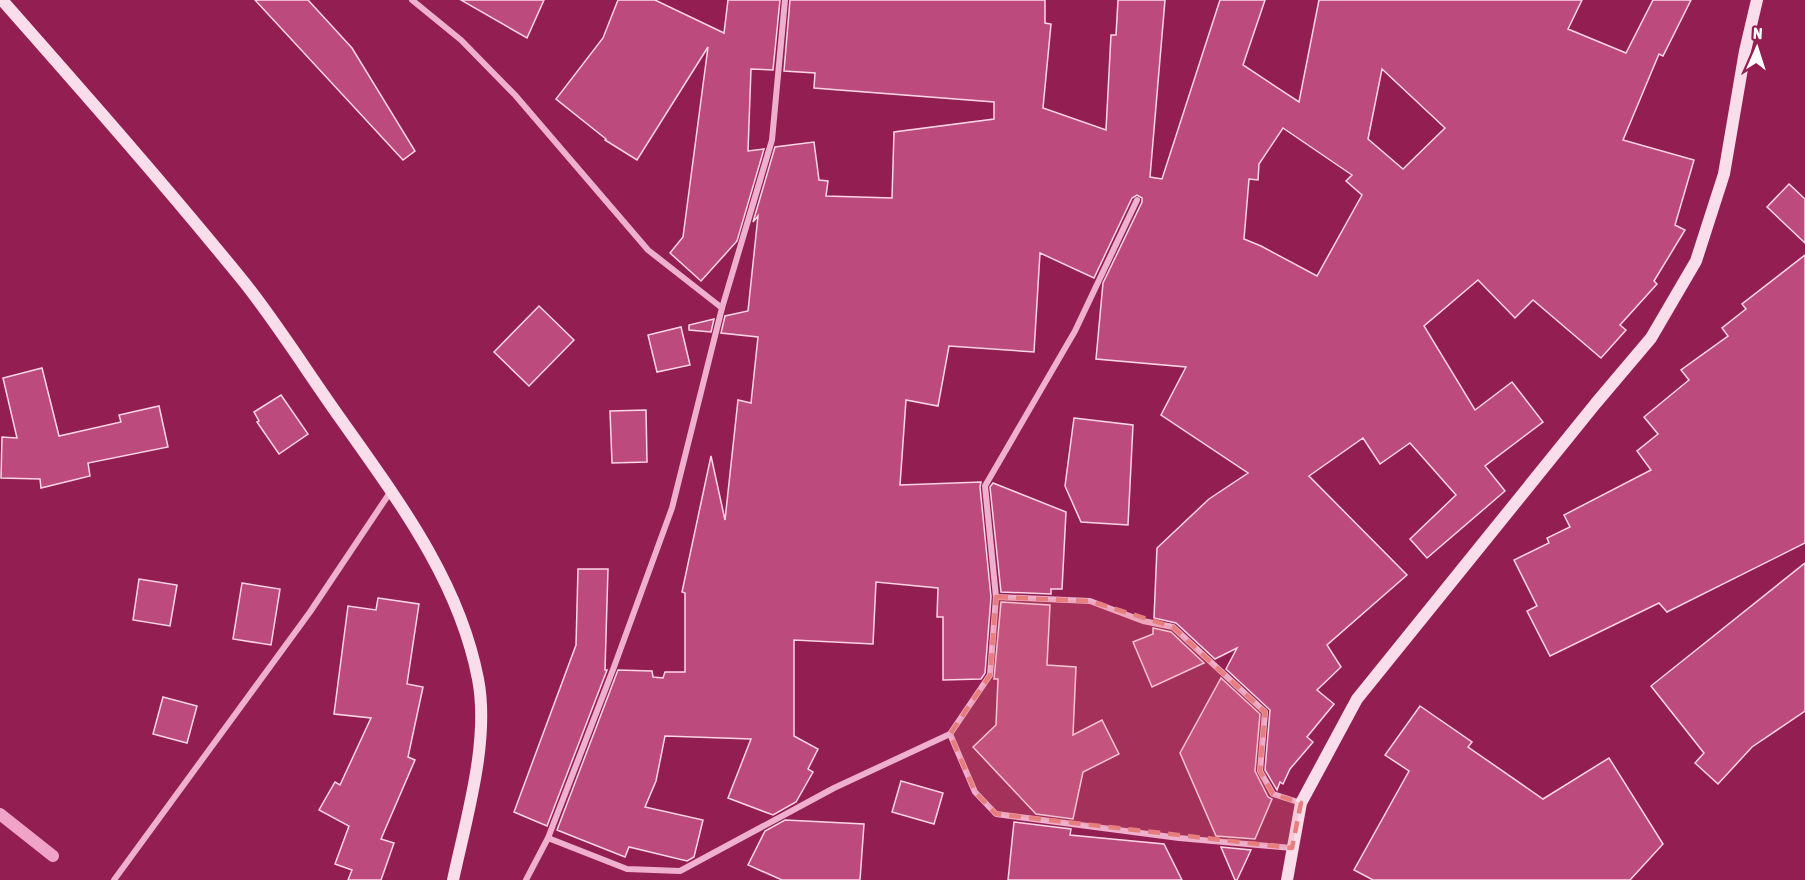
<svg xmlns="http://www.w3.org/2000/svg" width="1805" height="880" font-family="'Asap Condensed',sans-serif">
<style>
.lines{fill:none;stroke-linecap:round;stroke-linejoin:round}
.stream{stroke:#f0a3c7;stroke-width:12}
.building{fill:#bc4a7d;stroke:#fad6e6;stroke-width:1.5;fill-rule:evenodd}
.street{stroke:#eeb0cc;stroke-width:6}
.secondary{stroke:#faddea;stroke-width:12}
.marked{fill:#e67e7e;fill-opacity:0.2;stroke:#e67e7e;stroke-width:4.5;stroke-dasharray:12 8;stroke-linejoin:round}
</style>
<rect width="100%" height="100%" fill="#931e51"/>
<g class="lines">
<polyline class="stream" points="0,814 53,856"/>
</g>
<g class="building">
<polygon points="255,0 308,0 352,48 415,151 403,160"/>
<polygon points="461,0 544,0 527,38"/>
<polygon points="618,0 655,0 724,33 728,0 780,0 773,70 751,69 748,151 764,149 737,241 701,281 670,253 683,237 708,47 637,160 605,140 606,139 556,99 603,38"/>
<path d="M790,0H1045V23L1051,24L1043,108L1106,130L1111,35H1116L1118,0H1165L1150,177L1162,179L1220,0H1265L1243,65L1299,102L1319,0H1582L1568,29L1626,53L1653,0H1691L1663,56L1659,54L1623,140L1694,160L1675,225L1685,230L1654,281L1657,284L1620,325L1626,330L1601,358L1533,300L1515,318L1478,280L1424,326L1475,410L1512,382L1543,422L1485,466L1505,491L1427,558L1410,539L1456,495L1410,443L1380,464L1363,438L1309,476L1407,575L1327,645L1341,667L1317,690L1334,704L1307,737L1313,742L1290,769L1283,784L1280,782L1277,790L1265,770L1270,710L1226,669L1237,648L1215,659L1176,623L1154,618L1157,548L1209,499L1248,473L1161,415L1186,367L1096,359L1103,283L1142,202V198L1137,195L1132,198L1094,278L1040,253L1034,352L949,346L938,406L906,400L900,485L981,482L980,487L991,597L985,673L981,679L943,680V617H937L938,588L876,582L873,644L794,640V736L818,749L808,769L813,772L796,802L773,815L728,798L751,739L665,736L656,781L645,807L703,820L694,857L687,861L629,847L625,857L557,830L618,670L652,671L653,677L663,678L665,672H685V593L682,592L711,456L725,520L738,400L751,403L758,337L721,333L725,316L748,311L758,216L753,222L775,147L814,142L819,180L828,181L826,196L892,198L894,132L994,119V102L814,88L815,73L784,71ZM1382,69L1445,128L1403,169L1368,139ZM1283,128L1352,175L1346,181L1362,195L1317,276L1261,246L1244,239L1249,179L1258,180L1259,164Z"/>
<polygon points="1789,184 1805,199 1805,243 1767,207"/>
<polygon points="1805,255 1805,543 1667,612 1659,603 1550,656 1527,611 1537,606 1514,560 1549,543 1547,538 1570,527 1564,515 1651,470 1637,451 1658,434 1644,417 1689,380 1681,370 1728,336 1722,328 1746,309 1742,304"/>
<polygon points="539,306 574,340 529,386 494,352"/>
<polygon points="714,319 711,332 689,330 689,325"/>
<polygon points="681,327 690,365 657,372 648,335"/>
<polygon points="42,368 59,436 121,422 119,415 159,406 168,447 88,463 90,476 41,488 40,479 1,478 2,437 17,438 3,378"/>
<polygon points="281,395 308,434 279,454 257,422 259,421 254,412"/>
<polygon points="646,410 647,462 612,463 610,411"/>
<polygon points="1074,418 1133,425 1128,525 1081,522 1065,486"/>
<polygon points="993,483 1066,512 1062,589 1051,589 1051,594 1001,592 990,487"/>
<polygon points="1805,563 1805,711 1752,747 1718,784 1695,763 1704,753 1651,686"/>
<polygon points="578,569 608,569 605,670 607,670 547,826 514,812 576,645"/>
<polygon points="139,579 177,585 170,626 133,620"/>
<polygon points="242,583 280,589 271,645 233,639"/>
<polygon points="378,598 419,604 407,684 423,687 408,757 415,760 381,839 394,843 381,880 348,880 352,870 335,864 349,826 319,810 335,782 340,785 371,718 334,714 348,606 376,610"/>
<polygon points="1001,602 1050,605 1047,665 1076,667 1073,735 1102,720 1119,754 1083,772 1073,819 1036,814 973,747 996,725 998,679 994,679"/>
<polygon points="1153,628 1171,632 1204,663 1152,687 1133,642 1153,634"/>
<polygon points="1221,678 1260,714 1255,771 1268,797 1272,799 1255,839 1216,836 1180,753"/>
<polygon points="163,697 197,706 187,743 153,734"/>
<polygon points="1420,706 1472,742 1468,747 1543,799 1609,758 1663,844 1630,880 1373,880 1354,870 1409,771 1385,755"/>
<polygon points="901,781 943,793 934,824 892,812"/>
<polygon points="785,820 864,824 860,880 782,880 748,865 765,831"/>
<polygon points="1014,822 1071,829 1070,835 1164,844 1182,880 1008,880"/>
<polygon points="1221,847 1251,850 1237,880 1235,880"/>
</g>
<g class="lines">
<g class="street">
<polyline points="412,0 461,40 515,95 648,250 722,308"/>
<polyline points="1137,200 1075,331 985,486 996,597 1090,601 1143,621 1173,627 1265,712 1260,771 1273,794 1301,803"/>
<polyline points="996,597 990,675 950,734 975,792 996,814 1179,838 1292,848"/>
<polyline points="548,838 627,869 680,871 834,788 950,734"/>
<polyline points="114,880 310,612 391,491"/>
<polyline points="526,880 548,838 614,667 672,508 722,308 772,140 785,0"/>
</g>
<g class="secondary">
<path d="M2,0C84,93 166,186 244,282C278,325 308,373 340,418C397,499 459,580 478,679C490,741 466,819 453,880"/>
<polyline points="1287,880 1301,803 1357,699 1596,403 1651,338 1696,261 1724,174 1745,51 1757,0"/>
</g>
</g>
<path class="marked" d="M996,597L1090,601L1173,627L1265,712L1260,771L1273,794L1301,803L1292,848L996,814L975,792L950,734L990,675Z"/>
<g transform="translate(1757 48) rotate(3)" stroke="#931e51" stroke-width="4.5" paint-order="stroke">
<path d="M0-4.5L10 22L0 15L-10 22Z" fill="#ffffff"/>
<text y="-9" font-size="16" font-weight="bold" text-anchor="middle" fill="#ffffff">N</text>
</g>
</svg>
